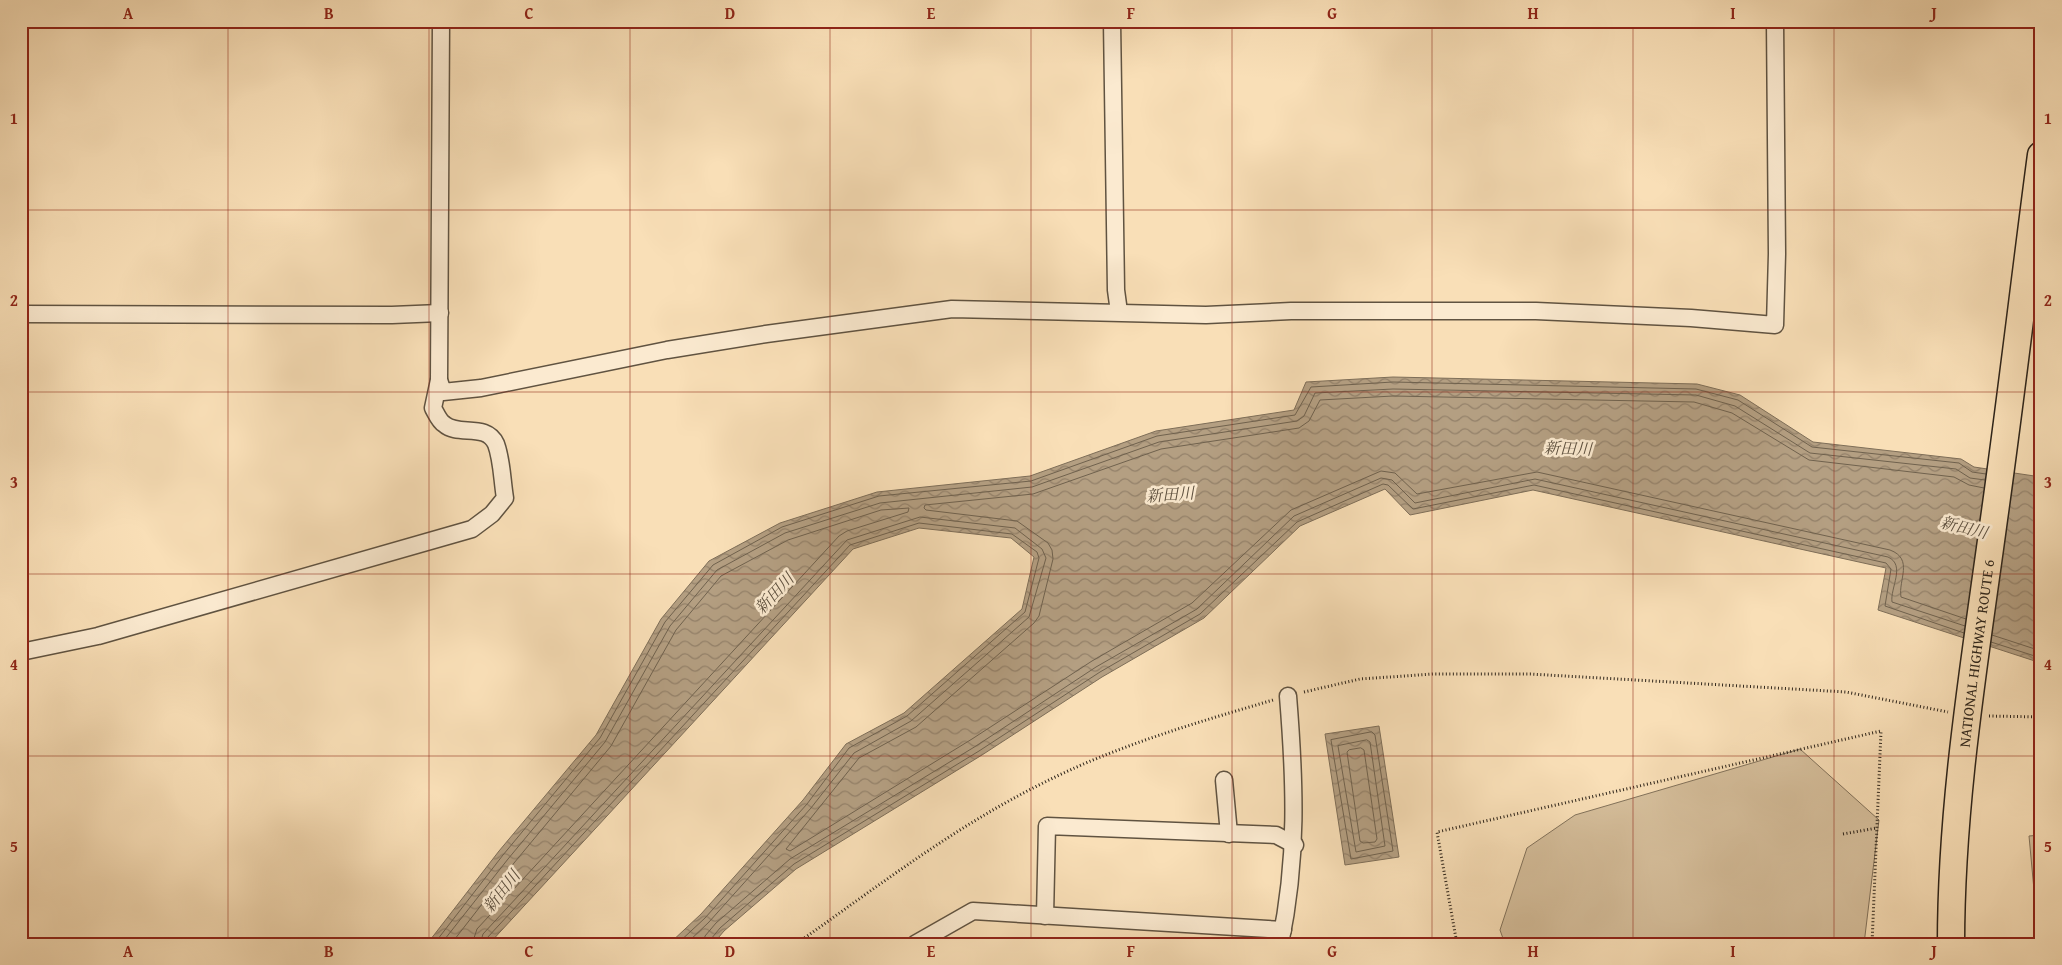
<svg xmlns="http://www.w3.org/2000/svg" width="2062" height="965" font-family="'Gentium Book Plus','Noto Serif JP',serif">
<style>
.grass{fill:#d6bf9c;stroke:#82725b}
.water{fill:url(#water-waves);stroke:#7e6e58}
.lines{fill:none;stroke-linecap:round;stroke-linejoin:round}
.shore{stroke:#70624e;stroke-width:1}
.minor-casing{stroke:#605341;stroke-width:19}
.trunk-casing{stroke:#2d241a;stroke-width:29}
.path{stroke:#2d241a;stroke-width:3;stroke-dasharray:1 2.5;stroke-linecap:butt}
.minor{stroke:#fbead0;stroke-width:16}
.trunk{stroke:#f9dfb7;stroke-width:26}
.grid{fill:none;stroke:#8f2418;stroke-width:1;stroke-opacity:0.55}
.labels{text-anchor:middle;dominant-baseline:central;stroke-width:5;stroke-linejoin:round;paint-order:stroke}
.street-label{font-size:15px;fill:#2d241a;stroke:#fbead0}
.water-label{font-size:16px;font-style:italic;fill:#5c4f3e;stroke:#fbead0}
.neatline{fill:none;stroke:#8f2418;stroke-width:2}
.grid-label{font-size:16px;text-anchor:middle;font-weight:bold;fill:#8f2418}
</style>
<defs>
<pattern id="water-waves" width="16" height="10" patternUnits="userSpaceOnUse" patternTransform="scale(1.25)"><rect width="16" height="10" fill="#b49f82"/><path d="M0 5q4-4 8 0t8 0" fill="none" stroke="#93816a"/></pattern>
</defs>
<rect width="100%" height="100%" fill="#f9dfb7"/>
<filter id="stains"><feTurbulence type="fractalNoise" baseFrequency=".004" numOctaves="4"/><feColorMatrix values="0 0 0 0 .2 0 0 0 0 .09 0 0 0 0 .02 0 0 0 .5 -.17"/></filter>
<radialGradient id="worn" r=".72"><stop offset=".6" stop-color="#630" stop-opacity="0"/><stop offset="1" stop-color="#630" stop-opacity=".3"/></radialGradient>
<g class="grass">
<polygon points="1800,749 1879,820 1864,944 1505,944 1500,930 1527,848 1575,815"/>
<polygon points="2041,835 2041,944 2039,944 2029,836"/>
</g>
<g class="water">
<polygon points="1393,377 1697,384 1740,395 1813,442 1961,459 1974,467 2041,477 2041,663 1878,610 1886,568 1533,490 1410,515 1385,489 1300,526 1204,618 1102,677 982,755 796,869 724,931 713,944 669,944 701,914 803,800 846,744 904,713 1022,609 1034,557 1011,538 919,528 853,549 489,944 427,944 499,851 596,735 661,619 709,561 780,523 877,492 1030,476 1156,431 1294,410 1306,382"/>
<polygon points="1379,726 1399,857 1345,865 1325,734"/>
</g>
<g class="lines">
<g class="shore">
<path d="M1966,619L1901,597C1898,580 1914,559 1890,550L1537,472L1417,494L1395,473L1381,471L1291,510L1192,603L1092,661L972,739L790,851L786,849L859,758L916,727L1034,623L1039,616L1053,559L1052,550L1048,543L1017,521L926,510L924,508L925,505L1033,494L1161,449L1299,428L1309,421L1320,400L1393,396L1694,402L1732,413L1809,460L1954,477L1969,485L1984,488"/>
<polyline points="1992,635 2041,651"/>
<polyline points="1991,642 2041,658"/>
<polygon points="1372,732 1375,735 1393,851 1351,859 1331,740"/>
<polygon points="1367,740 1370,742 1385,846 1356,852 1338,746"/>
<polygon points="1361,748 1364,750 1377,839 1375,842 1363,843 1360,841 1347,752 1349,750"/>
<polyline points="434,944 503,855 600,738 665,622 713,565 782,527 879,496 1031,481 1157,436 1295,415 1311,387 1393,382 1696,389 1738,400 1812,447 1959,463 1972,472 1986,474"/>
<polyline points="441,944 508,859 605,742 670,626 717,570 785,533 880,503 1032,487 1159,442 1297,421 1304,416 1315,393 1393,389 1696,395 1735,406 1810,453 1956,469 1970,478 1985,480"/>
<polyline points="451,944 514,863 611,746 676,630 721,576 788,540 881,510 909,508 908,512 847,531 839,536 477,929 472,944"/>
<polyline points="480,944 483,934 847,540 920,517 1015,528 1042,549 1046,558 1029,617 911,721 854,753 811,808 709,922 686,944"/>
<polyline points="486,944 487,938 850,545 919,523 1012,534 1037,552 1039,558 1025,612 907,716 849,748 807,804 705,918 677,944"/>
<path d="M704,944L705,936L716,923L790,859L976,746L1096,667L1197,609L1294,516L1381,478L1392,480L1415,503L1535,479L1888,557C1906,565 1890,588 1892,602L1965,626"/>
<polyline points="710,944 711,939 720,928 794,864 979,751 1100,672 1200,614 1297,522 1383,484 1388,485 1413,509 1534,485 1886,563 1891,569 1885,606 1964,633"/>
</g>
<defs>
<g id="minor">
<polyline points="441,21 439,380 443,392 481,388 667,350 766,334 952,309 1206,315 1291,311 1536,311 1691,318 1775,325 1777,254 1775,21"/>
<polyline points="1112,21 1116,290 1119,312"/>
<polyline points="21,314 392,315 440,313"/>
<path d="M21,652L98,636L472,529L492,514L505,498C502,480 502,460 496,444C486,422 458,437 444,424C439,421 436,413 433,408L439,380"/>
<polyline points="1224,780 1229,834"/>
<polyline points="1045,916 1047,826 1276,835 1295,845"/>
<polyline points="915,944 973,911 1283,930"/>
<path d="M1280,944C1298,859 1295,782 1288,696"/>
</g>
<g id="trunk">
<path id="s1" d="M1951,944C1951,801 1975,660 1994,519C2011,398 2025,276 2041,155"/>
</g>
</defs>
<use href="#minor" class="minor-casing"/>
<use href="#trunk" class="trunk-casing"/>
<g class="path">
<polyline points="1304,692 1360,679 1433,674 1530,674 1846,692 1948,712"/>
<polyline points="1989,716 2041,717"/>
<polyline points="1843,834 1877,828"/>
<path d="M796,944C877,887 954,827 1043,783C1116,746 1195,723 1273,700"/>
<polyline points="1457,944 1437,832 1881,731 1872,944"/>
</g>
<use href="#minor" class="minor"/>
<use href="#trunk" class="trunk"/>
</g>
<path class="grid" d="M228,21V944M429,21V944M630,21V944M830,21V944M1031,21V944M1232,21V944M1432,21V944M1633,21V944M1834,21V944M21,210H2041M21,392H2041M21,574H2041M21,756H2041"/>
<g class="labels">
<g class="street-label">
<text stroke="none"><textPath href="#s1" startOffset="292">NATIONAL HIGHWAY ROUTE 6</textPath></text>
</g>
<g class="water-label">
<text transform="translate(1568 448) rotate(2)">新田川</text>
<text transform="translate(1170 494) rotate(-4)">新田川</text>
<text transform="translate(1964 527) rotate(14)">新田川</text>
<text transform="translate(774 593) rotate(-47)">新田川</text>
<text transform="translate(501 891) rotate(-52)">新田川</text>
</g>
</g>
<rect width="2062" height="965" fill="none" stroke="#f9dfb7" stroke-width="55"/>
<rect x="28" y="28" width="2006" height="910" class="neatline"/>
<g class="grid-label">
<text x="128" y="19">A</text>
<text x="329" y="19">B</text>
<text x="529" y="19">C</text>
<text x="730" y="19">D</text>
<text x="931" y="19">E</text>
<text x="1131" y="19">F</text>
<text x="1332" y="19">G</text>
<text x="1533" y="19">H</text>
<text x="1733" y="19">I</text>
<text x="1934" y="19">J</text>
<text x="14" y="124">1</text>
<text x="2048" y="124">1</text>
<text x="14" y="306">2</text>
<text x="2048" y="306">2</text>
<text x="14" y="488">3</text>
<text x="2048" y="488">3</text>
<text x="14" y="670">4</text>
<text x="2048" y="670">4</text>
<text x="14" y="852">5</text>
<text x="2048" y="852">5</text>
<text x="128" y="957">A</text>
<text x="329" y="957">B</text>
<text x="529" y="957">C</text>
<text x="730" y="957">D</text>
<text x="931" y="957">E</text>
<text x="1131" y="957">F</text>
<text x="1332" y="957">G</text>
<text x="1533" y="957">H</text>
<text x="1733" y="957">I</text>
<text x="1934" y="957">J</text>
</g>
<rect width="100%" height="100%" filter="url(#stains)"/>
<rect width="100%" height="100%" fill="url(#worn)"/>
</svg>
